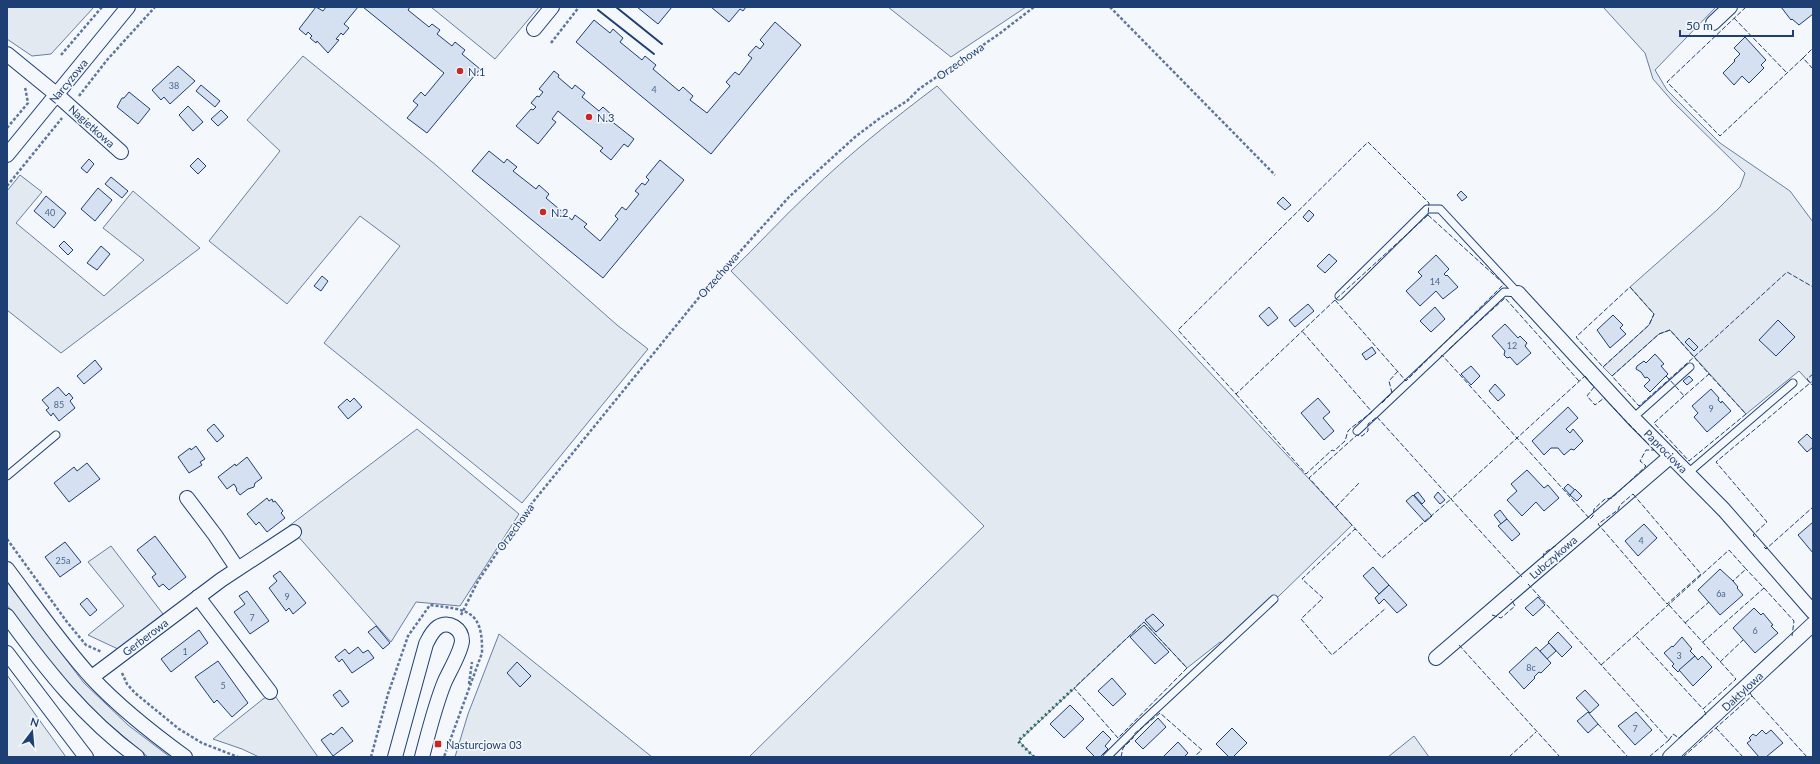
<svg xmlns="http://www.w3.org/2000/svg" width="1820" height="764" font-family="Lato,sans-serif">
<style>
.green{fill:#e3e9f0;stroke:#687fa3}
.building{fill:#d5e0f0;stroke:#1d3f73}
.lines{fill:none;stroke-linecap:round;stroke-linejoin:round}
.service-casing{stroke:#1d3f73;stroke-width:9}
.minor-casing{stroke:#1d3f73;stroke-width:16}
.path{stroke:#5e769c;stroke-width:2.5;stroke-dasharray:3 2;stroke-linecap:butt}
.service{stroke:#f4f7fb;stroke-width:7}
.minor{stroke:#f4f7fb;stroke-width:14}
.hedge{stroke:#2c6c60;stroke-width:3;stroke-dasharray:2 3;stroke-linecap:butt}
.fence{stroke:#1d3f73;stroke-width:1;stroke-dasharray:5 2;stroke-linecap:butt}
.wall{stroke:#1d3f73;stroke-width:2}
.poi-dot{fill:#c62828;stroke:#f4f7fb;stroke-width:1.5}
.labels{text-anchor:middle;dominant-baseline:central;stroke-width:3;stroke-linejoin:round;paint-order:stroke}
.number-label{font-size:9px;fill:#4b6792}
.street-label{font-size:11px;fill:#1d3f73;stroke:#f4f7fb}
.poi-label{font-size:11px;fill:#1d3f73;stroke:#f4f7fb;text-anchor:start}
</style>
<rect width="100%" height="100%" fill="#f4f7fb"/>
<g class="green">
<polygon points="7,7 94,7 51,54 32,56 7,39"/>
<polygon points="431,7 539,7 495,59"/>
<polygon points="888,7 1026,7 951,57"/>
<polygon points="1603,7 1716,7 1655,70 1667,90 1720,143 1790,191 1813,222 1813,381 1810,383 1799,371 1746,414 1670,330 1659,334 1612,376 1603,367 1649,325 1654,314 1630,287 1717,210 1740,187 1745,173 1673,102 1653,79 1645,53"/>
<polygon points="303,56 437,166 617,325 648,349 522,503 324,343 400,246 360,216 287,304 209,241 280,151 247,120"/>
<path d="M937,86L1174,334L1352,525L1280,595L1225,644L1220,642L1187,668L1144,622L1019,741L1034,757H749L984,526L906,449L731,271C758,245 782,218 809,193C849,154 892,120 937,86Z"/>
<polygon points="20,175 42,192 16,223 104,296 144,260 103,228 133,191 200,248 61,353 7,310 7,191"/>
<polygon points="417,429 519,514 460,606 416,602 391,642 289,526"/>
<polygon points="111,546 163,614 118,649 88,635 124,606 88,562"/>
<polygon points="7,582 84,683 128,725 170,757 148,757 96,713 66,683 7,605"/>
<polygon points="499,634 652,757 455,757 468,714"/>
<polygon points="7,675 66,757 7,757"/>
<polygon points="273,693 318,757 259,757 242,749 213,739 263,699"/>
<polygon points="1414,736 1429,757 1388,757"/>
</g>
<g class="building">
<polygon points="316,7 323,11 326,7 358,7 344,24 349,28 343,35 341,33 336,39 339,40 328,53 317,41 316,43 310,38 312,36 308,32 306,35 299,29"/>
<polygon points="363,7 410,7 408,10 429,27 432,24 440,30 437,34 452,46 455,42 465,50 462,54 480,69 427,133 407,118 418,105 413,101 421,92 425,96 444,73"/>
<polygon points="637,7 672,7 658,24"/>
<polygon points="711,7 746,7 743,11 740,9 729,22"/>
<polygon points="1781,7 1813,7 1813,14 1799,25 1792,19 1791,20"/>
<polygon points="594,20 610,33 613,29 623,38 620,42 642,60 645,56 656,65 653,69 679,91 683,87 693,96 690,100 707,113 730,86 726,82 735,72 739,75 752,58 748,55 756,46 760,49 764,44 760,40 775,22 801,45 711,154 576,42"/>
<polygon points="1745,37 1766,60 1761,65 1764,68 1749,83 1742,76 1734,85 1723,73 1735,61 1734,60 1740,54 1734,48"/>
<polygon points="178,66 195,81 170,104 164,97 161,100 152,90"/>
<polygon points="554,71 559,75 558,77 572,89 575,85 585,93 582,97 599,111 603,107 613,116 610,120 634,139 628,147 624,144 611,160 600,151 603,148 558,111 552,119 556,122 538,144 516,126 531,109 533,110 536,107 531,103 537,96 539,97 543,92 539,89"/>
<polygon points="201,85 220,101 215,107 196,91"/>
<polygon points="129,92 150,109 138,124 117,107 122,98 124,98"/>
<polygon points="188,106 203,122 193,131 179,115"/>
<polygon points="221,110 228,117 218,126 211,119"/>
<polygon points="489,151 504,163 507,159 517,167 513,171 536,189 539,185 549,194 546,198 572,220 575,215 587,224 584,227 600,241 618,219 615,216 622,207 626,210 639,194 635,191 642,183 645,185 649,180 646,177 660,160 684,180 603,278 472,171"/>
<polygon points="198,158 206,166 198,174 190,166"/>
<polygon points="89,159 94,164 87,173 81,168"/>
<polygon points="111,177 128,191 122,198 105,184"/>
<polygon points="98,188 112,200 95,221 81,209"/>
<polygon points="1461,191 1467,197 1462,201 1457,195"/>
<polygon points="46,196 66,213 54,228 34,211"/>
<polygon points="1283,197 1291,205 1285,210 1277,203"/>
<polygon points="1309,210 1314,215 1308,222 1303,217"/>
<polygon points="64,241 73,250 68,255 59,246"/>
<polygon points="101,246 110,254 97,270 87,263"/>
<polygon points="1329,254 1337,261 1325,273 1317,266"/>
<polygon points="1436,255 1449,269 1444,274 1446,276 1447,275 1458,287 1443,299 1436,291 1420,306 1406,291 1422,276 1418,272"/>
<polygon points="322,276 328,281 321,291 314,286"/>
<polygon points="1308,304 1314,311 1295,327 1289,320"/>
<polygon points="1269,307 1278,318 1268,326 1259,316"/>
<polygon points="1435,307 1445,319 1431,332 1420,321"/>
<polygon points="1613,315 1623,325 1620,328 1626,334 1610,348 1597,330"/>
<polygon points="1778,320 1795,337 1776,356 1759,340"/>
<polygon points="1505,324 1518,338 1520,336 1527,343 1525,346 1531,353 1517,365 1510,357 1507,358 1504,355 1505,351 1492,336"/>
<polygon points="1689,338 1698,347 1694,351 1685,342"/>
<polygon points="1372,347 1376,353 1366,360 1362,354"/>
<polygon points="1655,354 1664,364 1661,366 1668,374 1650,392 1644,386 1650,380 1647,377 1645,378 1641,372 1636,369 1637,366 1644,361 1646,363"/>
<polygon points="95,360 102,369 84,384 77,376"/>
<polygon points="1471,366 1480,376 1471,385 1461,374"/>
<polygon points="1689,376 1693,380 1687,385 1683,381"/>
<polygon points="1495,384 1505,395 1498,401 1489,391"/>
<polygon points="58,387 66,396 69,393 73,398 70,401 75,408 59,421 53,413 51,416 46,410 49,408 42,400"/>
<polygon points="1711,389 1719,398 1718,400 1721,403 1722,401 1731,411 1707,432 1694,417 1698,413 1692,406"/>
<polygon points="354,398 362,407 348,419 338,407 347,399 350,402"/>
<polygon points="1318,398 1330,412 1323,418 1334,431 1324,440 1301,413"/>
<polygon points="1568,407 1578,418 1566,429 1570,433 1573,429 1583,441 1574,450 1571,449 1564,455 1558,448 1551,448 1544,455 1532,441"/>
<polygon points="214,424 224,436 217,442 207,430"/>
<polygon points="1807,434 1813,440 1813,447 1807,452 1798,442"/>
<polygon points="196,446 205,459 200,462 202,465 189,473 178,457 190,448 191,450"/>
<polygon points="247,457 262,478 255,483 254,487 248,489 240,495 236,490 237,489 234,484 227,489 218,477 235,464 236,466"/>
<polygon points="87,463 100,479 69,502 54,483 74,467 77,471"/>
<polygon points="1527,470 1544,488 1548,485 1559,498 1544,511 1536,502 1522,516 1507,500 1517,491 1511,484"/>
<polygon points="1568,484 1575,490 1570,495 1564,488"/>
<polygon points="1575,489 1582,496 1577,501 1570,495"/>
<polygon points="1418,492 1425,501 1422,504 1414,495"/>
<polygon points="1438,492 1445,500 1440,504 1434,497"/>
<polygon points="1413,495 1432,516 1425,522 1406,501"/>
<polygon points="267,498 269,501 272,499 273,502 275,501 283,511 281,513 285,518 267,532 259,522 256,525 247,514"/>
<polygon points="1500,510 1507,519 1501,524 1494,515"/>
<polygon points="1507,519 1520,534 1512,541 1498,526"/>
<polygon points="1813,522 1813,553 1798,535"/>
<polygon points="1644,524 1657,538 1638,556 1625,541"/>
<polygon points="155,536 186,577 169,590 163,584 159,587 152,577 156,574 137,550"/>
<polygon points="65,542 81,562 60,577 45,557"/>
<polygon points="1373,567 1389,585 1379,594 1363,576"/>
<polygon points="1720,569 1733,581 1738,587 1737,588 1743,595 1720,615 1698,590"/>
<polygon points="280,571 306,603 293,614 289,608 286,611 269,588 277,581 273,576"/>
<polygon points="1389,585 1407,605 1397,613 1384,599 1379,604 1375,598"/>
<polygon points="247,591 269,621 250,634 234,612 245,604 239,596"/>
<polygon points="1538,597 1545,605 1533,616 1525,608"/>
<polygon points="87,598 97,610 90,616 80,604"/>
<polygon points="1754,608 1761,615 1763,613 1773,625 1771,626 1778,633 1755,653 1733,628"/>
<polygon points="1153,614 1164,625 1156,632 1145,620"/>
<polygon points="1144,625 1169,652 1155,664 1130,637"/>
<polygon points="376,626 390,643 383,649 368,632"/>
<polygon points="199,630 208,643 171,672 161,659"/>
<polygon points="1558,632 1572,647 1562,657 1548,642"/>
<polygon points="1682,637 1692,649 1690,651 1695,656 1678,672 1672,666 1674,664 1664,653 1672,646 1673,647"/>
<polygon points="1549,643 1556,651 1547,659 1540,651"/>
<polygon points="358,647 363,653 368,650 374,658 352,673 342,659 339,662 335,657 345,649 349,654"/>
<polygon points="1536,647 1551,663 1541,673 1539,672 1534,677 1535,678 1524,689 1509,672"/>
<polygon points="1695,656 1698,660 1702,656 1712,667 1693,686 1679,670"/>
<polygon points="218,661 248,703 232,717 217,700 214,703 195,677"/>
<polygon points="517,662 531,676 520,687 507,673"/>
<polygon points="1112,678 1126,694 1113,706 1098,691"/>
<polygon points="340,690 349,702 342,707 333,695"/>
<polygon points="1585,690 1599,705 1590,713 1576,698"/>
<polygon points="1070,705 1084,719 1064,738 1050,724"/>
<polygon points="1588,712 1598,724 1588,733 1577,721"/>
<polygon points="1636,712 1652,730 1635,745 1618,726"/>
<polygon points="1158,718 1166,727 1143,749 1135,741"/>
<polygon points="342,727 353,741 333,756 321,740 331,733 333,735"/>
<polygon points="1232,728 1247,743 1233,757 1229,757 1216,744"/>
<polygon points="1762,730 1766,734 1771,730 1783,743 1766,757 1759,757 1747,743 1751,740 1749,738 1753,734 1756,736"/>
<polygon points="1103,731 1111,739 1105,746 1108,749 1100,757 1095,757 1086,748"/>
<polygon points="1178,742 1188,753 1184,757 1163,757"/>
</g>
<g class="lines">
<defs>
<g id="service">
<polyline points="1339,296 1427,209 1440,209 1518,293 1504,292 1357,431"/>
<polyline points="1633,418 1690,367"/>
<polyline points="1688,473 1793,383"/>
<polyline points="7,476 56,435"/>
<polyline points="1107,757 1142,722 1274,599"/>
</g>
<g id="minor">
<polyline points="1713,23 1730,7"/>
<polyline points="534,29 552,7"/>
<polyline points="7,54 56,94 121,152"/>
<polyline points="7,155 128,7"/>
<polyline points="1518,293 1633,418 1724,510 1813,612"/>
<polyline points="187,498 215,535 237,568"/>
<path d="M7,569C35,606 61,644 92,678C120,708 152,733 185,757"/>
<polyline points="198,597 270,692"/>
<path d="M7,616C45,668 84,718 137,757"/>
<polyline points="7,653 86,757"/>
<polyline points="1436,658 1671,456"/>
<polyline points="92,677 221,580 294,532"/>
<path d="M395,757L426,644C429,638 432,631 438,627C449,620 462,629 462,641C461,652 450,670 445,681C435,705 429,731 422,757"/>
<polyline points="1670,757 1813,624"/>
</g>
</defs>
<use href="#service" class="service-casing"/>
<use href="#minor" class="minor-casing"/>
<g class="path">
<polyline points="1110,7 1275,175"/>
<polyline points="551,43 579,7"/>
<polyline points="61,55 102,7"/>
<polyline points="79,96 107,60 155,7"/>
<polyline points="7,128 28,103 25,87"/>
<polyline points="7,186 62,118"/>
<polyline points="7,539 67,622 86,645 102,652"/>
<polyline points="461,615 478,581 524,513 701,295 789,197 855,137 880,118 907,101 919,89 999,34 1034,7"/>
<polyline points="122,673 127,684 135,693 179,729 202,743 238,757"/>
<polyline points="469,684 472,662"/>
<path d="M371,757L388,694L408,636L430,605C467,610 483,609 482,653L444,757"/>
</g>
<use href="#service" class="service"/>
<use href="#minor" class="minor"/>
<polyline class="hedge" points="1034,757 1018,741 1074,688"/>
<g class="fence">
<polyline points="1746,7 1667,82 1720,136 1803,58 1813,69"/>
<polyline points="1734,18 1787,73"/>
<polyline points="1803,58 1813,48"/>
<polygon points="1428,215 1504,284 1406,381 1335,300"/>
<polygon points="1630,287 1654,314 1649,325 1603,367 1576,337"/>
<polyline points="1335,300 1236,394 1178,330 1368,142 1429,203 1428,215"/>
<polyline points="1449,349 1505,298 1579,381"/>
<polyline points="1441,357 1442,355 1517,438 1451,499 1522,577"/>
<polyline points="1813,374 1807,379 1813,386"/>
<polygon points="1585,376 1594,387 1587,396 1595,405 1604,398 1654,450 1646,450 1640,461 1646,466 1612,498 1605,499 1594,509 1593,516 1590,519 1517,438"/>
<path d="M1666,376C1672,382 1678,389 1684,396L1709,374L1670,330L1659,334L1612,376L1639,406C1689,362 1738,317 1787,272L1813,287"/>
<polyline points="1236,394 1306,474 1332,450 1334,451 1345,441 1348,431 1351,428 1372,412 1302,331"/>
<polyline points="1684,396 1654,423 1689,461 1746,414 1709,374"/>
<polyline points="1382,403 1392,393 1389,381 1398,371"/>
<polygon points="1377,417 1451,499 1382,558 1309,478 1357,435 1362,436 1368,431 1368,424"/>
<polygon points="1633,494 1701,574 1667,604 1598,524 1618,510 1620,505"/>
<polyline points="1336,507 1359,483"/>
<polyline points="1356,530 1355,529 1302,579 1323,598 1301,619 1332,655 1386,608"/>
<polyline points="1755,537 1753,535 1767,522 1716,462 1810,383"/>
<polyline points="1764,547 1766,549 1813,507"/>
<polyline points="1543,558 1544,553 1557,545"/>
<polyline points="1528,584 1669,740 1649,757"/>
<polyline points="1764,588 1794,621 1792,636"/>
<polyline points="1669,605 1736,679 1703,709 1635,635 1729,550 1746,569 1733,581"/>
<polyline points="1492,615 1501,618 1515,606 1511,599"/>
<polygon points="1144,622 1187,668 1118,738 1074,688"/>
<polyline points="1685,623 1709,602"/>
<polyline points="1703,642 1764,588 1746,569"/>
<polyline points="1459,645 1560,757"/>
<polyline points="1720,662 1743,640"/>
<polyline points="1601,665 1635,635"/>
<polyline points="1752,696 1807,757"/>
<polyline points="1598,724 1628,757"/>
<polyline points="1716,728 1743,757"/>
<polyline points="1669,740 1673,734 1679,738 1706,714 1703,709"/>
<polyline points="1121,757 1123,748 1133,738 1134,734 1160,713 1202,750 1196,755"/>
<polyline points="1509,757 1536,732"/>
<polyline points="1683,757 1752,696 1748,690"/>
</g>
<g class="wall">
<polyline points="616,7 662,44"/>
<polyline points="598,10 654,54"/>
</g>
</g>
<g class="poi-dot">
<circle cx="460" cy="71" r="4"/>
<circle cx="589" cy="117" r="4"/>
<circle cx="543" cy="212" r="4"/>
<rect x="434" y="740" width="8" height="8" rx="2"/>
</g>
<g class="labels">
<g class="number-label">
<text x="174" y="85">38</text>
<text x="654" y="89">4</text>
<text x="50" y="212">40</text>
<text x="1435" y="281">14</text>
<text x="1512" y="345">12</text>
<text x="59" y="404">85</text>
<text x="1711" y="408">9</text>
<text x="1641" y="540">4</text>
<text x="63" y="560">25a</text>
<text x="1721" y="593">6a</text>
<text x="287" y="596">9</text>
<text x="252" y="617">7</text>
<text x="1755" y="630">6</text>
<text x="185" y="651">1</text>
<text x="1679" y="655">3</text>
<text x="1531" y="667">8c</text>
<text x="223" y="685">5</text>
<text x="1635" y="728">7</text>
</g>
<g class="street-label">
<text transform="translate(960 61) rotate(-35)">Orzechowa</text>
<text transform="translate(68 81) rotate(-51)">Narcyzowa</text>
<text transform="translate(92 126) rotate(42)">Nagietkowa</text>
<text transform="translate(718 275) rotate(-49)">Orzechowa</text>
<text transform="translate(1666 451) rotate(45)">Paprociowa</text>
<text transform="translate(515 527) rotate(-54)">Orzechowa</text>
<text transform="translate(1553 557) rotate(-41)">Lubczykowa</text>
<text transform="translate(145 637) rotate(-37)">Gerberowa</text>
<text transform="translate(1742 691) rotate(-43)">Daktylowa</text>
</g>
<g class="poi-label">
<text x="468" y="71">N.1</text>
<text x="597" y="117">N.3</text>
<text x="551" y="212">N.2</text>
<text x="446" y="744">Nasturcjowa 03</text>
</g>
</g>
<rect width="1820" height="764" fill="none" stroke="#1d3f73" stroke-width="16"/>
<g transform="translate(32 732) rotate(16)" stroke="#f4f7fb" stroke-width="3" paint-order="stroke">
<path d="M0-3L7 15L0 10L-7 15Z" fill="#1d3f73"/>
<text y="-6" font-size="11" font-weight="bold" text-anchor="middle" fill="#1d3f73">N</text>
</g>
<path d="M1680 30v6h113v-6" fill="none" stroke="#1d3f73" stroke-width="2"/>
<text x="1686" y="30" font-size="12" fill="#1d3f73" stroke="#f4f7fb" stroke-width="3" paint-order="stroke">50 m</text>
</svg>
